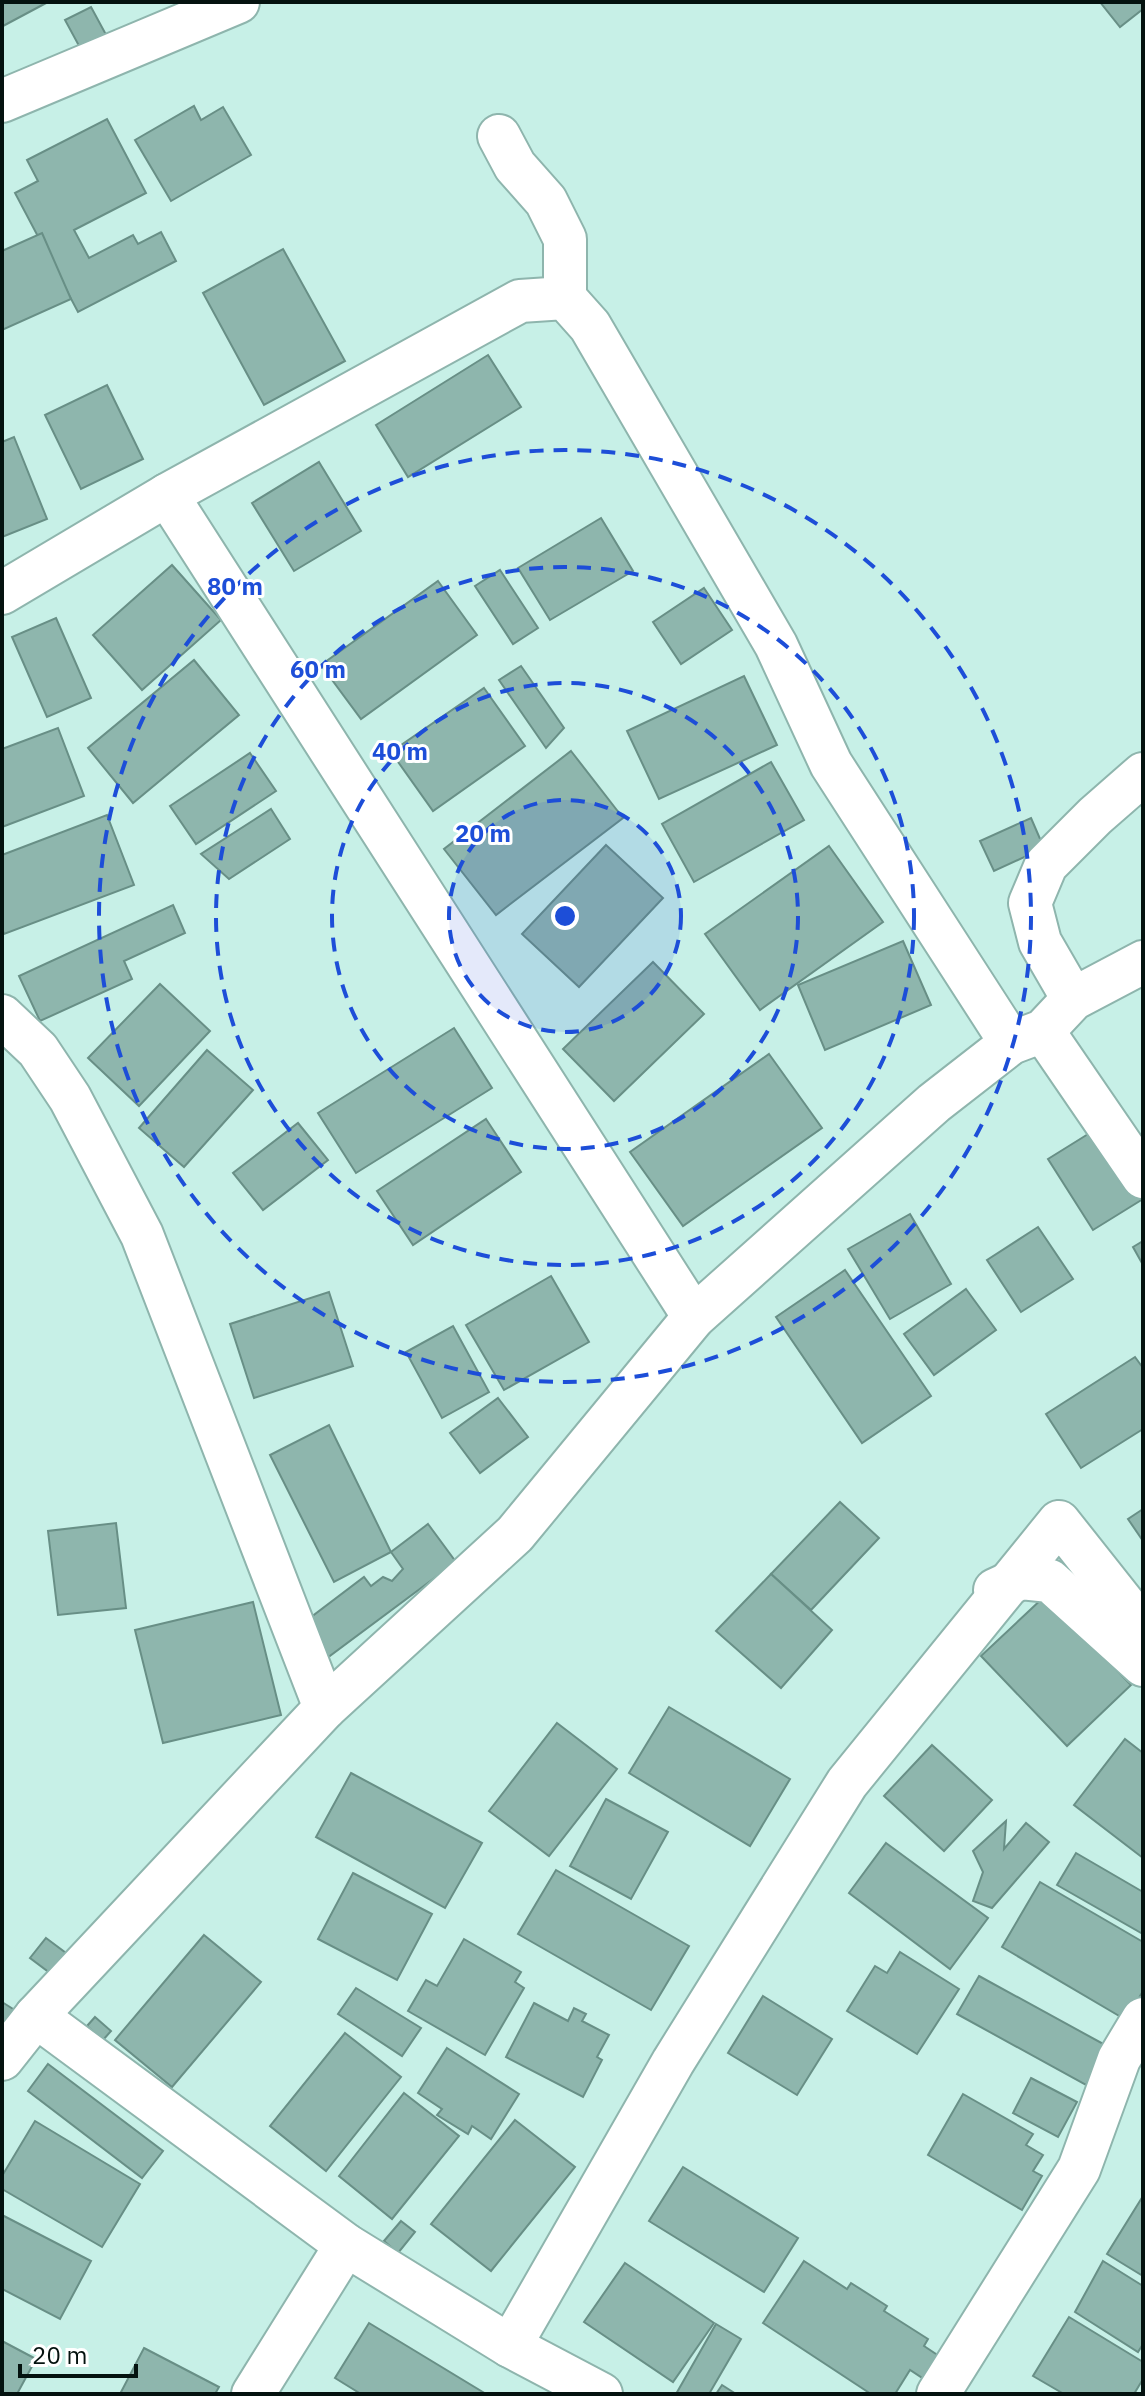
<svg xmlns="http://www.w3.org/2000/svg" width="1145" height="2396" font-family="'IBM Plex Sans',sans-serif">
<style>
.building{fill:#8eb6ad;stroke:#688f86;stroke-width:2}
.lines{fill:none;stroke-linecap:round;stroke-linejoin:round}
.minor-casing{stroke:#8eb5ad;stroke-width:46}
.minor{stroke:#fff;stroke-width:42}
.ring{fill:none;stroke:#1d4ed8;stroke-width:4;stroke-dasharray:14 10}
.centre{fill:#1d4ed8;stroke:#fff;stroke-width:4}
.ring-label{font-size:24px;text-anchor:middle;font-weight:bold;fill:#1d4ed8;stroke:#fff;stroke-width:6;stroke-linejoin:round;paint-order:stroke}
</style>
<rect width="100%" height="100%" fill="#c7f0e7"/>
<g class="building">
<polygon points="2,2 48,2 3,26"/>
<polygon points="1100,2 1143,2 1143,9 1120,27"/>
<polygon points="91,7 110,42 84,55 65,20"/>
<polygon points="194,106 201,120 223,107 251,155 171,201 135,140"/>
<polygon points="107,119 146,193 74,230 89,258 133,235 138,244 161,232 176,261 78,312 15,193 38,181 27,160"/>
<polygon points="42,233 71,299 2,330 2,251"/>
<polygon points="283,249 345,361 264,405 203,293"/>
<polygon points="488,355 521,407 408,477 376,425"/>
<polygon points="107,385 143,459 81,489 45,415"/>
<polygon points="14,437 47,519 2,537 2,442"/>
<polygon points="319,462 361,531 294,571 252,503"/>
<polygon points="601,518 633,571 550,620 518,568"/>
<polygon points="172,565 221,620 142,690 93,635"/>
<polygon points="500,570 538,628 513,644 475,586"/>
<polygon points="438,581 477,635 361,719 321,665"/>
<polygon points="704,588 732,630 681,664 653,622"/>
<polygon points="56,618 91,698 47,717 12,637"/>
<polygon points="194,660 239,715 133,803 88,748"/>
<polygon points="521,666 564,728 546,748 499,680"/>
<polygon points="744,676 777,745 659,799 627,731"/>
<polygon points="484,688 525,746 433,811 391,752"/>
<polygon points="58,728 84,796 2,827 2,749"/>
<polygon points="571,751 623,818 496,915 444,849"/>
<polygon points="250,753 276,791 196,844 170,806"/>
<polygon points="771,762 804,820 694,882 662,824"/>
<polygon points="271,809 290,839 229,879 201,854"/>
<polygon points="107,815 134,885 4,934 2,928 2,855"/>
<polygon points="1031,818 1044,848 994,871 980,841"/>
<polygon points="606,845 663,898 579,987 522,934"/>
<polygon points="829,846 883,922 760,1010 705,934"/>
<polygon points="173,905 185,933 124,961 132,979 40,1021 19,976"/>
<polygon points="903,941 931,1005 825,1050 798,985"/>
<polygon points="653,962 704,1014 614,1101 563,1049"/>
<polygon points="160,984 210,1031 139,1106 88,1058"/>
<polygon points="454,1028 492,1088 356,1173 318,1113"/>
<polygon points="207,1050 253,1090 184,1167 139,1128"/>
<polygon points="769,1054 822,1128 683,1226 630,1152"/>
<polygon points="486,1119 521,1172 413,1245 377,1191"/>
<polygon points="298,1123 328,1160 263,1210 233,1173"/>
<polygon points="1101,1126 1143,1190 1143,1199 1093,1230 1048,1159"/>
<polygon points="910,1214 951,1284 890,1319 848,1249"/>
<polygon points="1038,1227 1073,1279 1021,1312 987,1260"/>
<polygon points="1143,1241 1143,1265 1133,1247"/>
<polygon points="845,1270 931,1396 862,1443 776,1317"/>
<polygon points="551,1276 589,1342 504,1390 466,1325"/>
<polygon points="966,1289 996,1330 934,1375 904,1334"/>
<polygon points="329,1292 353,1366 254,1398 230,1324"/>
<polygon points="453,1326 489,1392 442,1418 406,1352"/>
<polygon points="1135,1357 1143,1368 1143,1429 1081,1468 1046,1414"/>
<polygon points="498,1398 528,1437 480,1473 450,1433"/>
<polygon points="329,1425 391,1552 334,1582 270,1455"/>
<polygon points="840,1502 879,1538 811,1610 771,1574"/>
<polygon points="1143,1509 1143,1541 1128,1519"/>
<polygon points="116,1523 126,1608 58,1615 48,1531"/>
<polygon points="428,1524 456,1562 323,1661 298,1627 364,1577 371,1586 383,1577 392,1581 403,1569 391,1552"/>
<polygon points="771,1574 832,1630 781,1688 716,1631"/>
<polygon points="1045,1596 1131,1685 1067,1746 981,1656"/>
<polygon points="253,1602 281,1715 163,1743 135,1630"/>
<polygon points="669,1707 790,1779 750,1846 629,1773"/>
<polygon points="557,1723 617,1769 549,1856 489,1811"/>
<polygon points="1125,1739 1143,1753 1143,1858 1074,1805"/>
<polygon points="932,1745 992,1800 944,1851 884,1796"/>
<polygon points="351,1773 482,1843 445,1908 316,1837"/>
<polygon points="606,1799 668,1832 631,1899 570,1866"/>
<polygon points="1006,1821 1004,1849 1026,1823 1049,1842 992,1908 973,1901 983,1872 973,1851"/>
<polygon points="886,1843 988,1918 950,1969 849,1893"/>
<polygon points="1076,1853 1143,1892 1143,1934 1057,1885"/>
<polygon points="556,1870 689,1946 651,2010 518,1934"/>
<polygon points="353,1873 432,1914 397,1980 318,1939"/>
<polygon points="1040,1882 1143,1942 1143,1991 1126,2020 1002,1947"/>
<polygon points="204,1935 261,1982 172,2087 115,2040"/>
<polygon points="46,1938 70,1956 54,1976 30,1958"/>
<polygon points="464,1939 521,1972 515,1982 524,1988 485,2055 408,2011 426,1980 437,1986"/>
<polygon points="900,1952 959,1989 917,2054 847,2011 875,1966 887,1973"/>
<polygon points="979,1976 1107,2046 1086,2085 957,2014"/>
<polygon points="356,1988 421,2028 402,2056 338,2014"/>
<polygon points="763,1996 832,2039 797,2095 728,2053"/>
<polygon points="2,2002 21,2014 12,2028 2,2022"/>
<polygon points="534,2003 568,2021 574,2008 586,2014 582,2021 609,2035 597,2057 602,2060 583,2097 506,2057"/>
<polygon points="95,2017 111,2031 103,2040 87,2026"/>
<polygon points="345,2033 401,2077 326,2171 270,2126"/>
<polygon points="447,2048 519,2094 491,2139 472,2126 468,2134 437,2115 442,2109 418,2093"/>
<polygon points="48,2064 163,2151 142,2178 28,2091"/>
<polygon points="1031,2078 1077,2102 1058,2137 1013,2113"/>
<polygon points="404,2093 459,2136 392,2219 339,2176"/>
<polygon points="963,2094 1033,2134 1026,2145 1043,2155 1033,2171 1042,2176 1022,2210 928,2155"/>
<polygon points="515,2120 575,2167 491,2271 431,2224"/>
<polygon points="35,2121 140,2184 102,2247 2,2189 2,2176"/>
<polygon points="683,2167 798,2238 764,2292 649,2221"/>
<polygon points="1143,2196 1143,2276 1107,2254"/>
<polygon points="2,2215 91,2261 60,2319 2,2289"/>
<polygon points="401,2221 415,2232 398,2253 384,2241"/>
<polygon points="804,2261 847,2289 851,2283 887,2306 884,2311 928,2339 924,2346 945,2360 930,2383 910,2370 895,2394 871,2394 763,2323"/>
<polygon points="1103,2261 1143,2286 1143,2344 1138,2352 1075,2312"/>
<polygon points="625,2263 714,2323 673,2382 584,2322"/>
<polygon points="1069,2317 1143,2362 1143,2379 1134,2394 1064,2394 1033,2376"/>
<polygon points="369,2323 486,2394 361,2394 335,2378"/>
<polygon points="716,2324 741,2339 709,2394 676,2394"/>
<polygon points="2,2341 36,2359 17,2394 2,2394"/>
<polygon points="144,2348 219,2387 215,2394 120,2394"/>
<polygon points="722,2385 736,2394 716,2394"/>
</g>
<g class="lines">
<defs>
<g id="minor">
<polyline points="2,101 238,2"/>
<polyline points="499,136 515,166 546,201 565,239 565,298"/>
<polyline points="167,495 520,301 565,298 590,326 776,645 831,764 1011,1043"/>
<polyline points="2,593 167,495 694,1317"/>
<polyline points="1073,999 1040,942 1030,903 1046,865 1095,816 1143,774"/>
<polyline points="2,1016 38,1050 70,1098 142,1235 325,1708"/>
<polyline points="1043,1031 1143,1177"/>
<polyline points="995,1590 1021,1578 1050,1581 1143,1665"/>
<polyline points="36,2016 346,2245 510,2346 601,2394"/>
<polyline points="2,2059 36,2016 325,1708 515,1534 694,1317 934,1103 1011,1043 1043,1031 1073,999 1143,962"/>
<polyline points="510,2346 673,2062 847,1783 1059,1522 1143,1628"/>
<polyline points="253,2394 346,2245"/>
<polyline points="938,2394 1079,2169 1119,2059 1143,2019"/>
</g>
</defs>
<use href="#minor" class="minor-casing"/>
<use href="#minor" class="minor"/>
</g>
<circle cx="565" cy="916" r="116" fill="#1d4ed8" fill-opacity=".12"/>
<g class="ring">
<circle cx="565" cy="916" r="116"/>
<circle cx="565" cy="916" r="233"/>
<circle cx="565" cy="916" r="349"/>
<circle cx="565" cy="916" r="466"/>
</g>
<circle cx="565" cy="916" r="12" class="centre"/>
<g class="ring-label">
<text x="235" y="595">80 m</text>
<text x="318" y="678">60 m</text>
<text x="400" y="760">40 m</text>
<text x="483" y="842">20 m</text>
</g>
<rect width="1145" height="2396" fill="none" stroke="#04120f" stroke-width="8"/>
<path d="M20 2364v12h116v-12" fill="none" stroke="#04120f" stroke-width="4"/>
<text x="32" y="2364" font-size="24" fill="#04120f" stroke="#ffffff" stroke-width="6" paint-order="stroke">20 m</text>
</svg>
